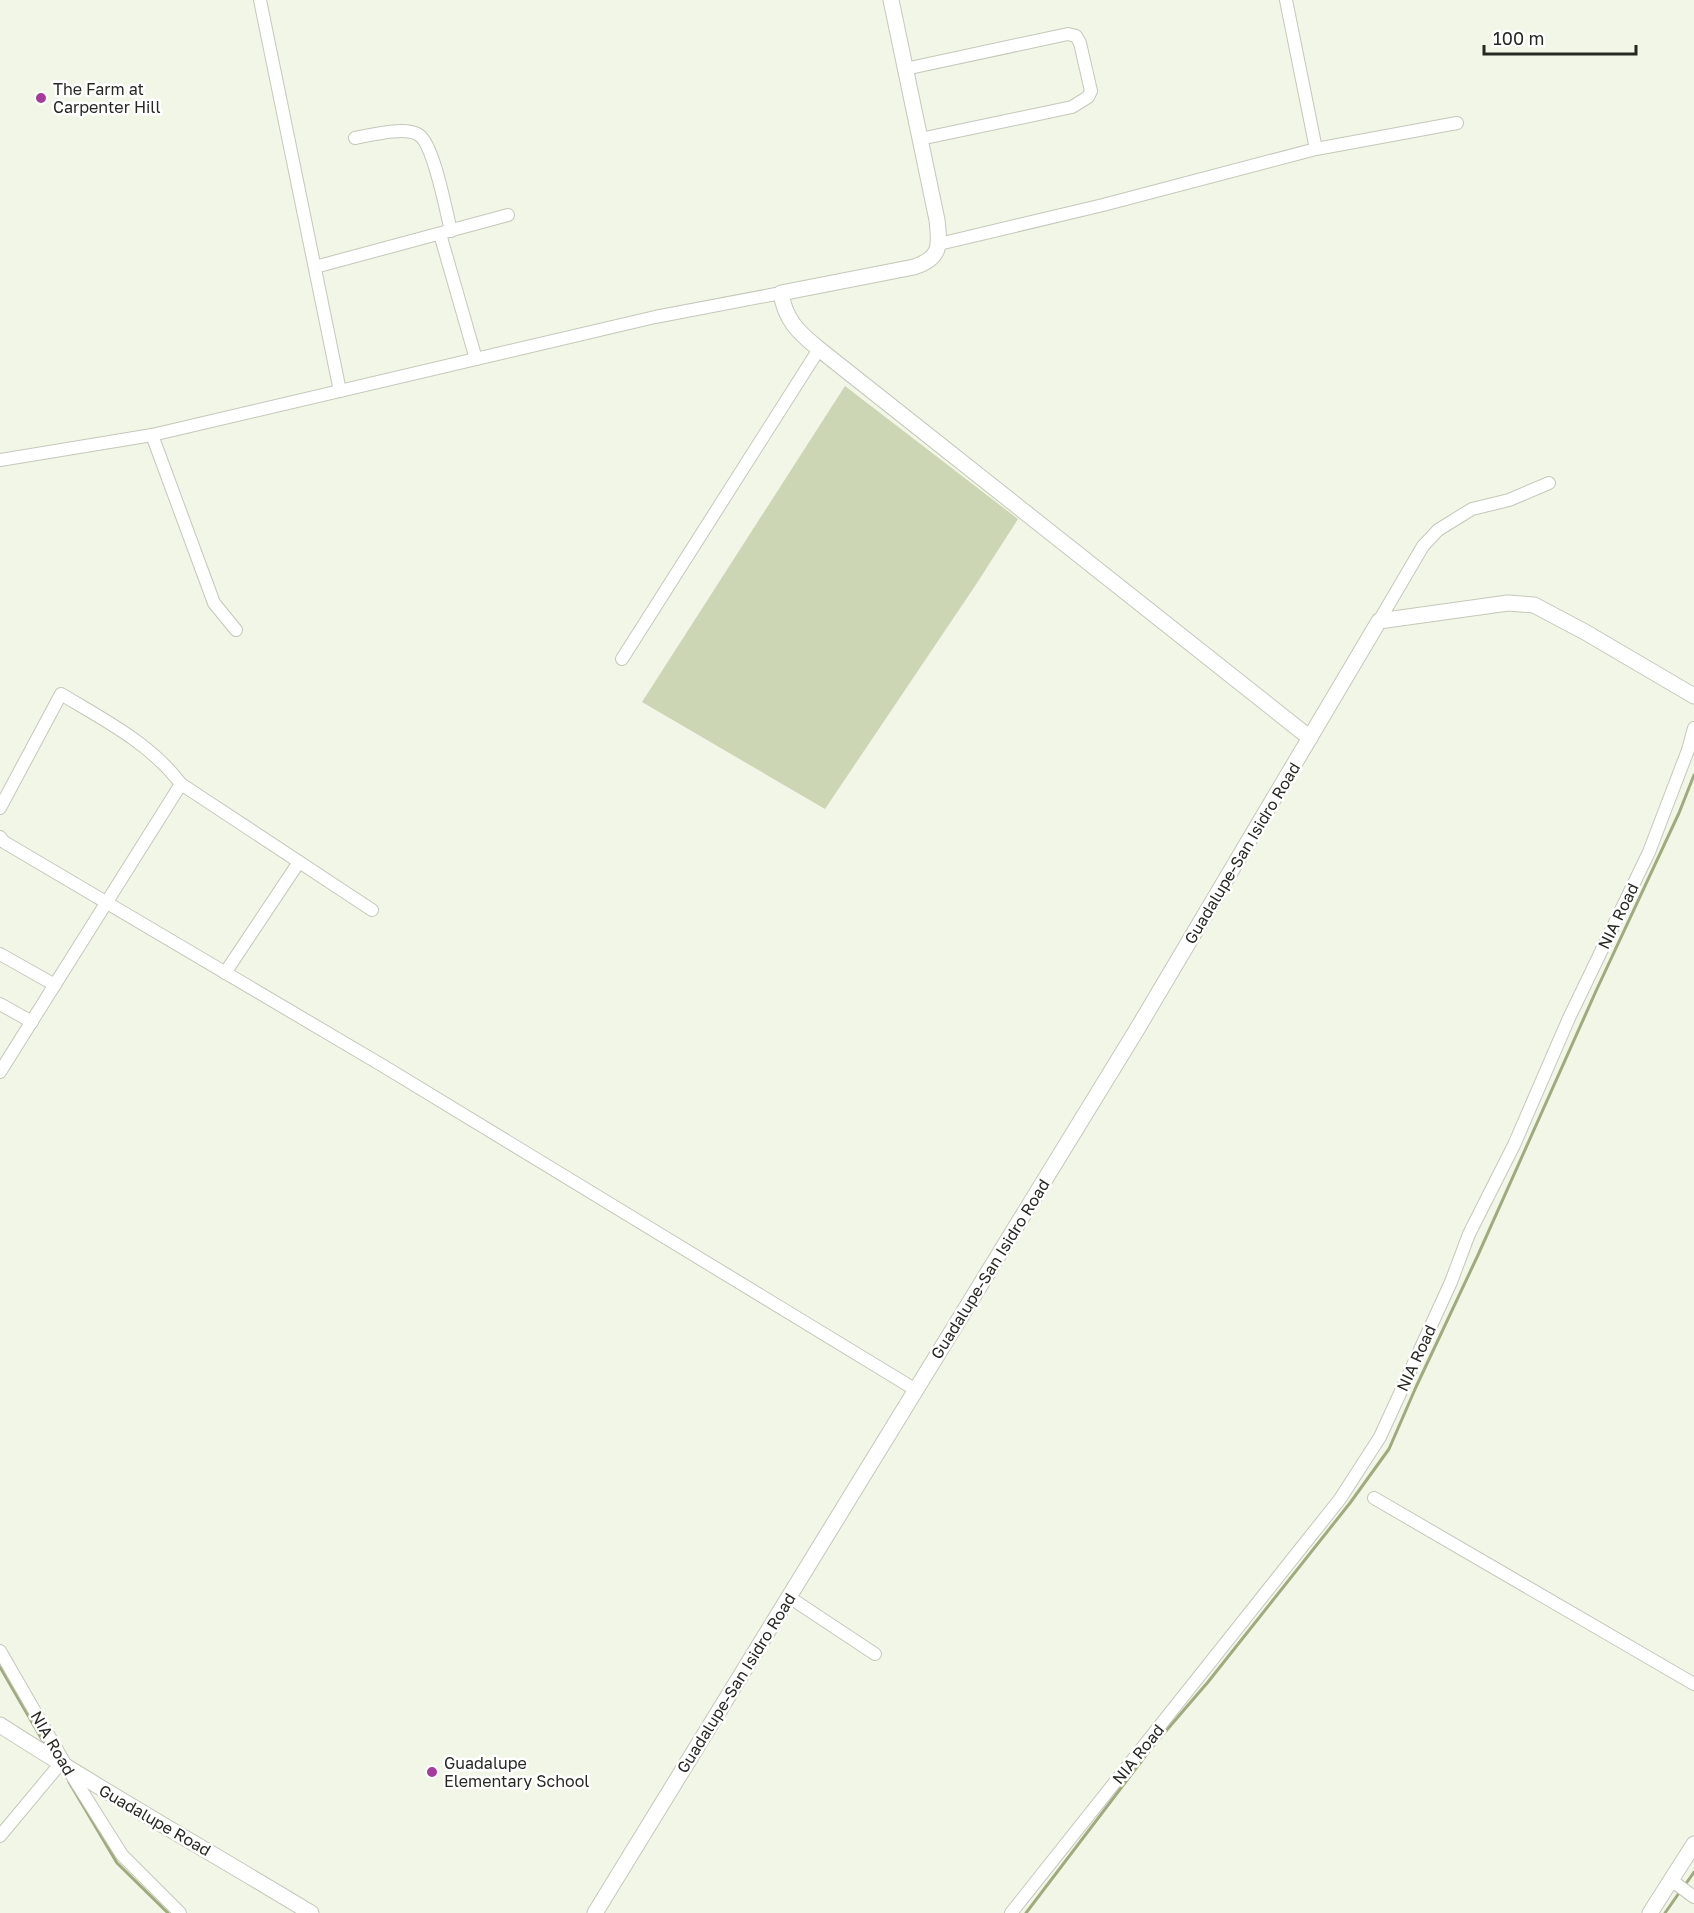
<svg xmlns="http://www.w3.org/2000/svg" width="1694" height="1913" font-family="'Golos Text',sans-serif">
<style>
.green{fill:#ccd5b4}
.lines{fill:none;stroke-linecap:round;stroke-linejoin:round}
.stream{stroke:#9faa7d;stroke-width:3}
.minor-casing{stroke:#c4c8ba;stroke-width:14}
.tertiary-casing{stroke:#c4c8ba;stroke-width:17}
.minor{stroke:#fff;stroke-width:12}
.tertiary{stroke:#fff;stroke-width:15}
.poi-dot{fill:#a53b9c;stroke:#fff;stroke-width:2}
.labels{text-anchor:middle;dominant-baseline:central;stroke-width:5;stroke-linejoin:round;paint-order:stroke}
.poi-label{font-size:16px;fill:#272822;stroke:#fff;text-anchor:start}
.street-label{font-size:16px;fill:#272822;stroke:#fff}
</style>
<rect width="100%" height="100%" fill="#f2f6e6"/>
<polygon class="green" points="845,386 1018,519 977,583 825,809 642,702"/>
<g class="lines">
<g class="stream">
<polyline points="0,1667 44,1743"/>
<polyline points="69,1782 117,1863 168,1913"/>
<polyline points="1685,1885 1694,1872"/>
<polyline points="1026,1913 1153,1746 1208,1682 1350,1503 1389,1449 1416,1387 1478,1255 1596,991 1679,813 1694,775"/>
<polyline points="1665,1913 1679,1893"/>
</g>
<defs>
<g id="minor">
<polyline points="260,0 340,391"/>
<polyline points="1286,0 1316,149"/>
<polyline points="905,69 1068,34 1076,36 1080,43 1091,91 1088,97 1072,107 920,139"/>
<path d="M355,138C371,135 405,126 419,135C434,145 446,211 451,231"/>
<polyline points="440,234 476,359"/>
<polyline points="939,244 1103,205 1316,149 1457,123"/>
<polyline points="315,267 508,215"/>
<polyline points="152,435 214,603 236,630"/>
<polyline points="0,460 152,435 655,317 781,293"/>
<polyline points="1379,621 1423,546 1438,530 1472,509 1509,500 1549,483"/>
<polyline points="622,659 819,349"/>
<path d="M0,808L61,694C104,720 150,743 181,784L372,910"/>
<polyline points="0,837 4,842 385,1067 916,1390"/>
<polyline points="0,954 55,985"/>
<polyline points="225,973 299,862"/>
<polyline points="0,1004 32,1022"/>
<polyline points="0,1072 181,784"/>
<polyline points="1374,1498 1694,1684"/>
<polyline points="789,1597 875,1654"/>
<polyline points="0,1651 68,1769 122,1855 180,1913"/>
<polyline points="0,1836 60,1764"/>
<polyline points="1671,1880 1694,1897"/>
<polyline points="1011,1913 1340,1499 1380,1437 1451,1282 1469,1234 1514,1145 1569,1018 1649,852 1688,750 1694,728"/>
</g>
<g id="tertiary">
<path d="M891,0L937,220C940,246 941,258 914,267L781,293C785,320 799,333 819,349L1310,738"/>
<path d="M0,1725C102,1791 207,1850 311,1913"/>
<polyline points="595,1913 1136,1031 1379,621 1508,603 1534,605 1585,632 1694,696"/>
<polyline points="1650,1913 1694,1844"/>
</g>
</defs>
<use href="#minor" class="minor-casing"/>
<use href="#tertiary" class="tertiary-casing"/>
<use href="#minor" class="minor"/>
<use href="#tertiary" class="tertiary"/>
</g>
<g class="poi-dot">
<circle cx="41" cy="98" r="6"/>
<circle cx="432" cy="1772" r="6"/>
</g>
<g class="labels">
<g class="poi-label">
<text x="53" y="89">The Farm at<tspan x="53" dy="18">Carpenter Hill</tspan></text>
<text x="444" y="1763">Guadalupe<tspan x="444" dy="18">Elementary School</tspan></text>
</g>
<g class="street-label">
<text transform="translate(1242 853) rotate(-59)">Guadalupe-San Isidro Road</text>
<text transform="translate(1618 916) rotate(-64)">NIA Road</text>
<text transform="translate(990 1269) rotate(-58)">Guadalupe-San Isidro Road</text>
<text transform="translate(1416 1358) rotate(-65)">NIA Road</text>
<text transform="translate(736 1683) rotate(-58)">Guadalupe-San Isidro Road</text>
<text transform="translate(53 1743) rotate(60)">NIA Road</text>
<text transform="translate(1138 1754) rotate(-51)">NIA Road</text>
<text transform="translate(155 1820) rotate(30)">Guadalupe Road</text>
</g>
</g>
<path d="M1484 45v9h152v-9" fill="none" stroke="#272822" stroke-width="3"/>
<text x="1493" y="45" font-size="18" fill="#272822" stroke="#ffffff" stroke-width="4.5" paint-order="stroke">100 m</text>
</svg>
